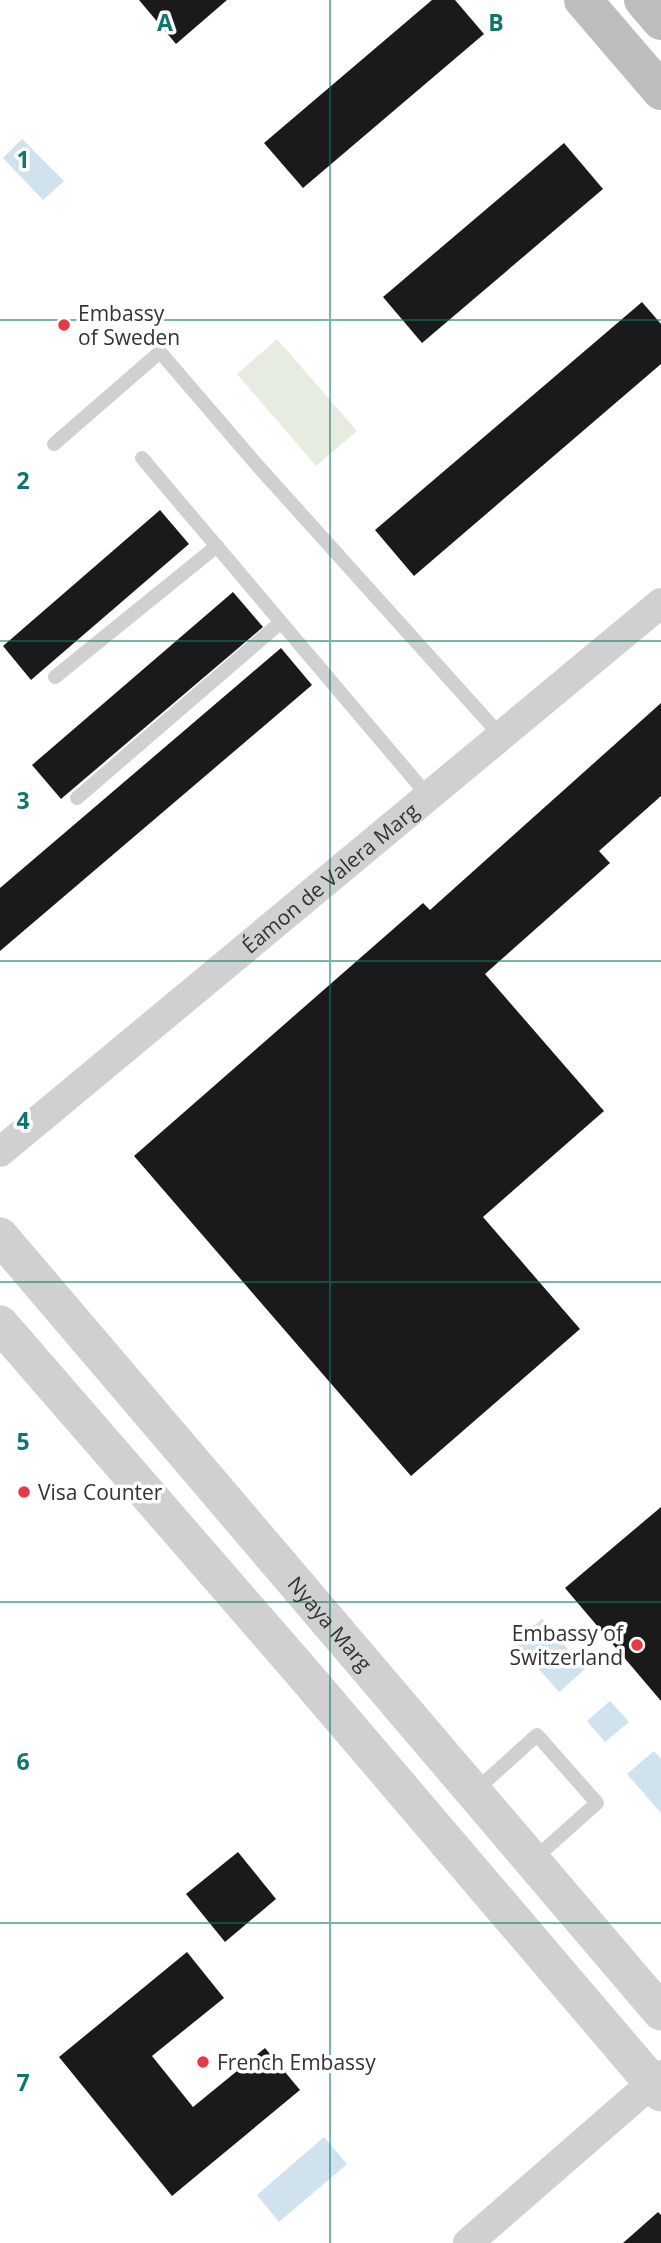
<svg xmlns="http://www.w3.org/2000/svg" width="661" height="2243" font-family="'Open Sans',sans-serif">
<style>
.green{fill:#e6ecdf}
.water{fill:#cfe2ee}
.building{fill:#1a1a1a}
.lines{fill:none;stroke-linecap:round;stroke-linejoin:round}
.service{stroke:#d0d0d0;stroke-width:14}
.minor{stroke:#d0d0d0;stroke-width:30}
.tertiary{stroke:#d0d0d0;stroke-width:37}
.secondary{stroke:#bdbdbd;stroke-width:38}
.grid{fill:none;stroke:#0f766e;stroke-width:2;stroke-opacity:0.55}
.poi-dot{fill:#e63946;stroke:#fff;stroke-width:2.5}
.labels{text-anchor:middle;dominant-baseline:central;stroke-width:7;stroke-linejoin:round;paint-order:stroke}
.poi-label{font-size:21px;fill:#333;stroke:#fff;text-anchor:start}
.street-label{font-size:21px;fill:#333;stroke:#fff}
.grid-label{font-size:23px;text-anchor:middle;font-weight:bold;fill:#0f766e;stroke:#fff;stroke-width:7;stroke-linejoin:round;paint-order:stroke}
</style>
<rect width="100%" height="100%" fill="#fff"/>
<polygon class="green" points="277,339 357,431 316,466 237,374"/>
<g class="water">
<polygon points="22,139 64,181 43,200 3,158"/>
<polygon points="542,1619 585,1669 559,1692 515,1642"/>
<polygon points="610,1701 629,1722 605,1742 587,1721"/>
<polygon points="654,1751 661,1759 661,1813 627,1774"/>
<polygon points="324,2137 347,2164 279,2222 257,2195"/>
</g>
<g class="building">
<polygon points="139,0 227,0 176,44"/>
<polygon points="432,0 455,0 484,34 303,188 264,143"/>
<polygon points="564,143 603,189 422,343 383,297"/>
<polygon points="642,302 661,324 661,364 414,576 375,530"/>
<polygon points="160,510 189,544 31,680 3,646"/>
<polygon points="233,592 263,627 61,799 32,765"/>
<polygon points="281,648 312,685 0,951 0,888"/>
<polygon points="661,703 661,796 599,851 610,863 485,974 604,1111 483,1217 580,1329 411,1476 134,1156 423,903 430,910"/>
<polygon points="661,1507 661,1701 565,1588"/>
<polygon points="238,1852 276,1899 225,1942 186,1894"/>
<polygon points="187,1952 224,1998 152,2056 193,2107 265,2048 300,2090 172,2196 59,2057"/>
<polygon points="658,2212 661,2215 661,2243 623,2243"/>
</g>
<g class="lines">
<g class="service">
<polyline points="54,444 160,352 257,465 501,736"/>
<polyline points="142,458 429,797"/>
<polyline points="55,677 217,546"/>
<polyline points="77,798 280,623"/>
<polyline points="475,1791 537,1735 597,1803 533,1860"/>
</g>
<g class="minor">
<path id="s1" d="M0,1152L661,603"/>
<polyline points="468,2243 661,2075"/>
</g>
<g class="tertiary">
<path id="s2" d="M0,1236L661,2012"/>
<polyline points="0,1324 302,1672 661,2093"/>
</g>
<g class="secondary">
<polyline points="583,0 661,91"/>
<polyline points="643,0 661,21"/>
</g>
</g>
<path class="grid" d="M330,0V2243M0,320H661M0,641H661M0,961H661M0,1282H661M0,1602H661M0,1923H661"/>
<g class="poi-dot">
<circle cx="64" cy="325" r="7"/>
<circle cx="24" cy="1492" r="7"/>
<circle cx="637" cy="1645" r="7"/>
<circle cx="203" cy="2062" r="7"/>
</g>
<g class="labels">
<g class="poi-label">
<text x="78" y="313">Embassy<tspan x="78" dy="24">of Sweden</tspan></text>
<text x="38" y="1492">Visa Counter</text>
<text x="623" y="1633" text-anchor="end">Embassy of<tspan x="623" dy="24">Switzerland</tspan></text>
<text x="217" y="2062">French Embassy</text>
</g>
<g class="street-label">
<text stroke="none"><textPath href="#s1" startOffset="429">Éamon de Valera Marg</textPath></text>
<text stroke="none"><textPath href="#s2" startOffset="509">Nyaya Marg</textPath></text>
</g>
</g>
<g class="grid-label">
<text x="165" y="31">A</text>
<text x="496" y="31">B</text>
<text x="23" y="168">1</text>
<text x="23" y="489">2</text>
<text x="23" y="809">3</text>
<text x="23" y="1129">4</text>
<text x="23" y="1450">5</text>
<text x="23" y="1770">6</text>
<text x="23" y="2091">7</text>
</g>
</svg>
